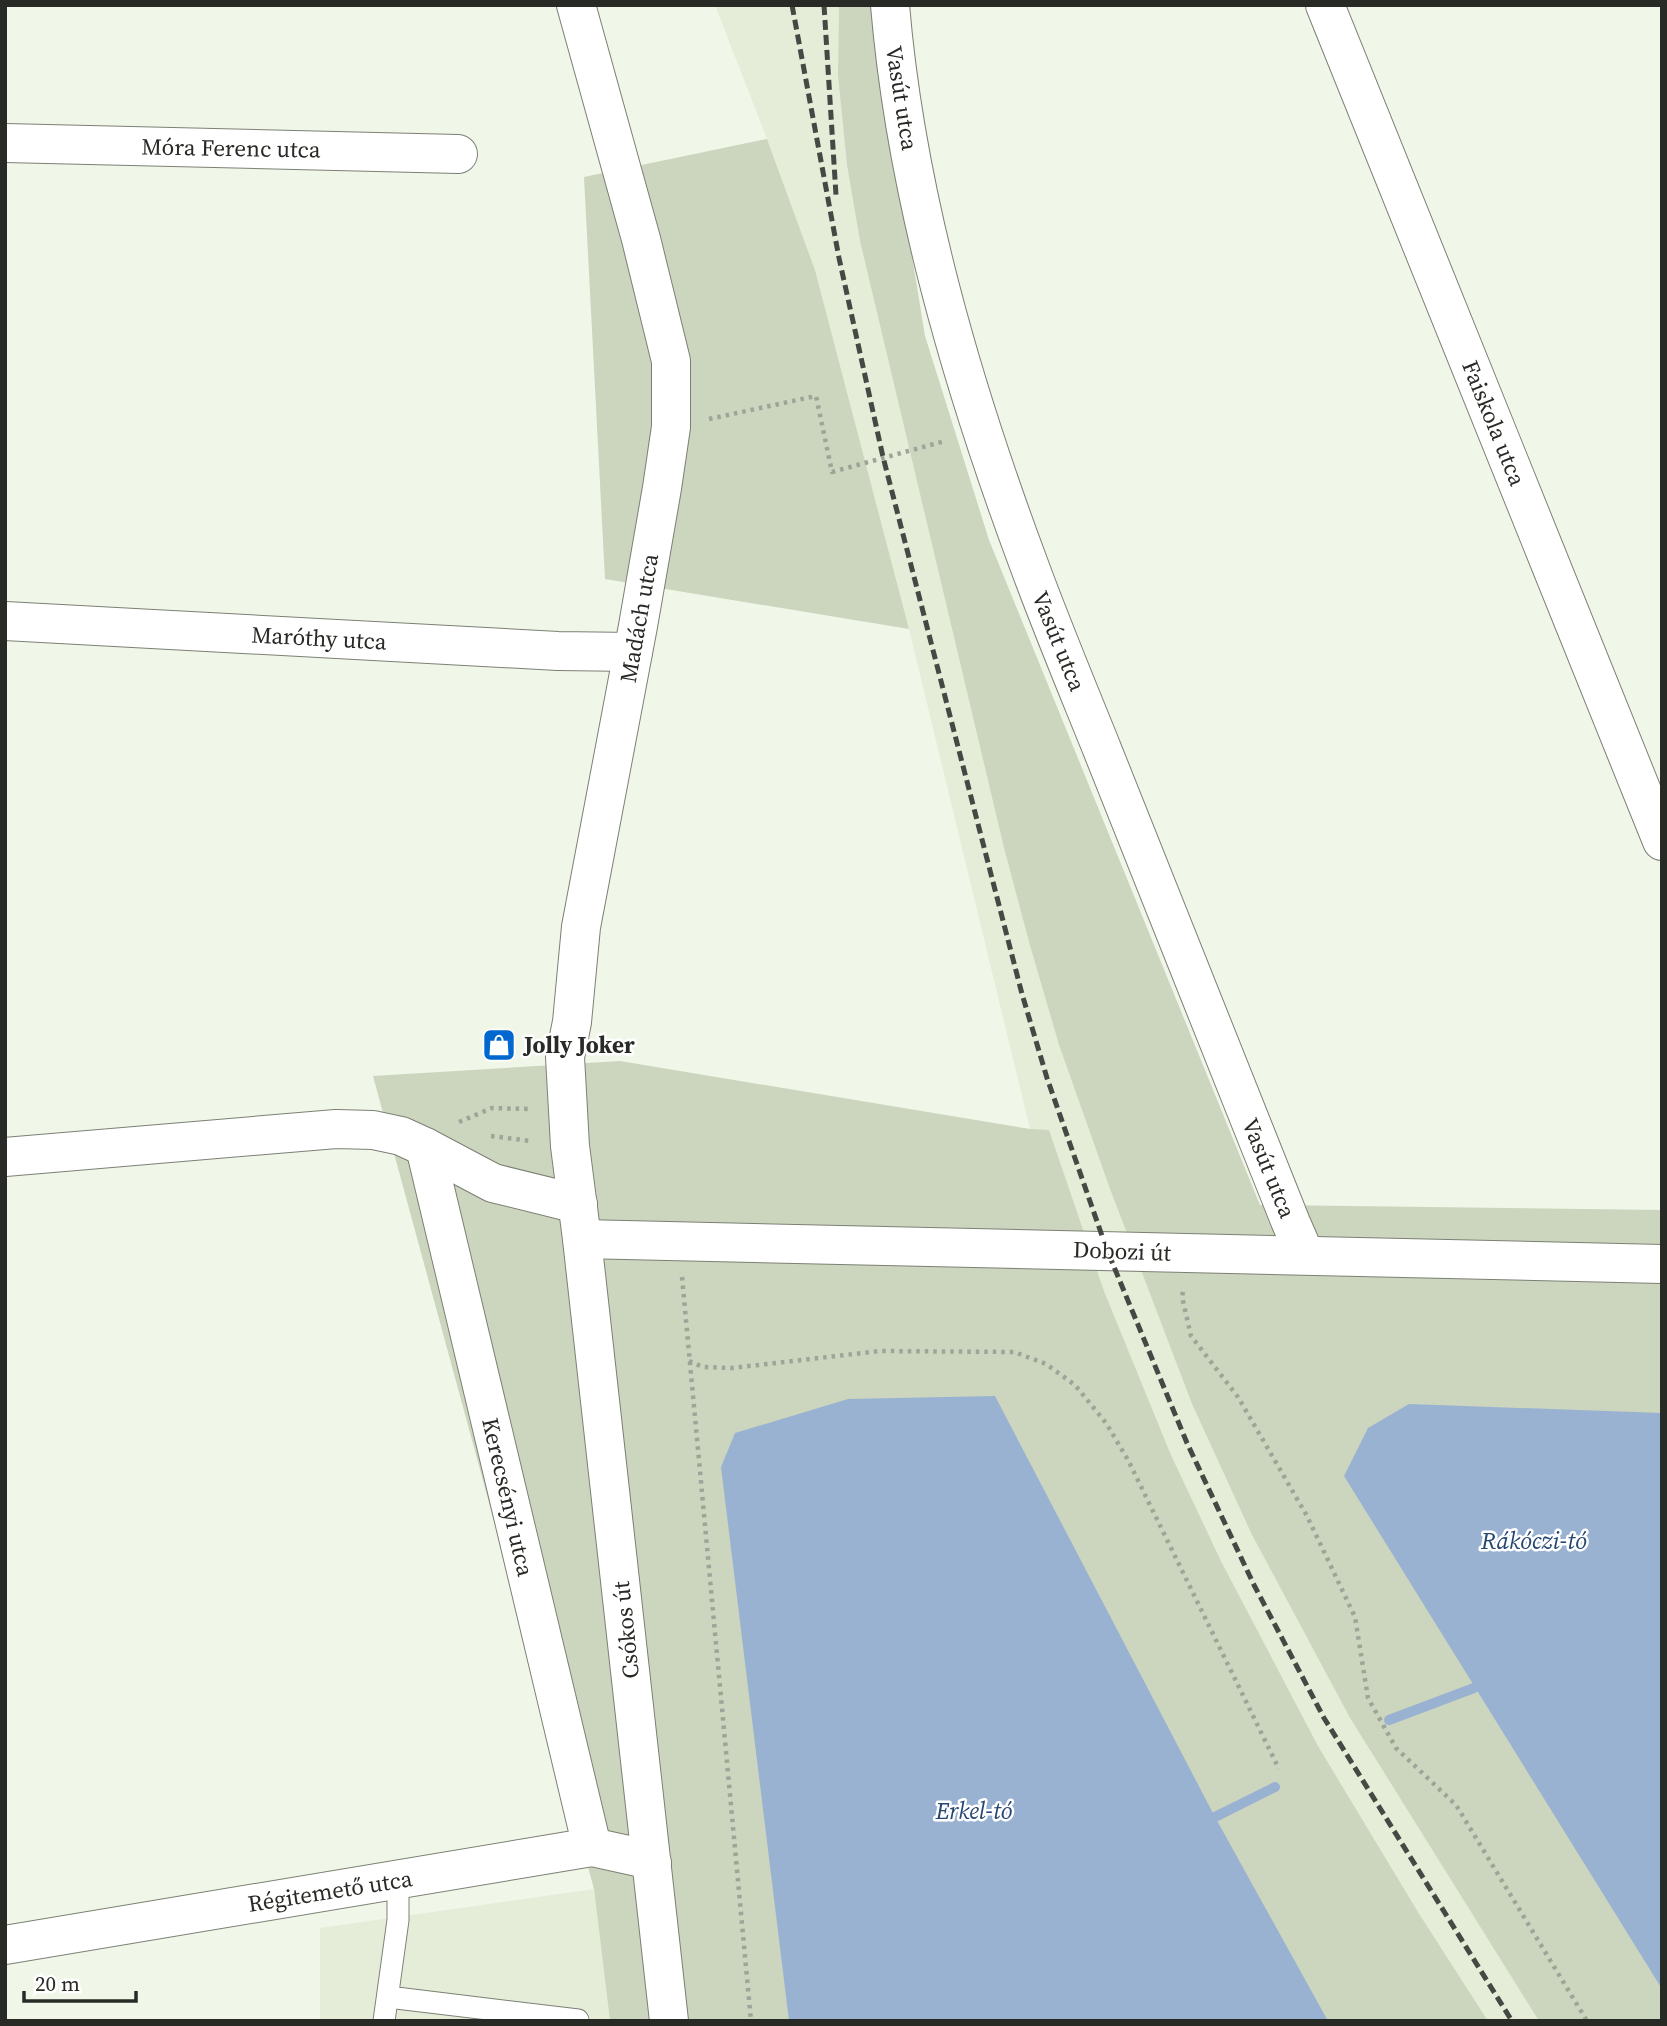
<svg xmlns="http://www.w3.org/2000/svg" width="1667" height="2026" font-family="'Source Serif 4',serif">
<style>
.built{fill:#e5edd8}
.green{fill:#ccd5bd}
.water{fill:#9ab2d2}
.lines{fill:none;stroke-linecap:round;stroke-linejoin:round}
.stream{stroke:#9ab2d2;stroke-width:10}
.service-casing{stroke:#7c8074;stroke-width:23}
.minor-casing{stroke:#7c8074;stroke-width:40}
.secondary-casing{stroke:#7c8074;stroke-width:40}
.path{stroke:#9fa499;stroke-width:4.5;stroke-dasharray:3.5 5;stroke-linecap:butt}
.service{stroke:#fff;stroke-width:21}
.minor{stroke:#fff;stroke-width:38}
.secondary{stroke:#fff;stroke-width:38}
.rail{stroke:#464943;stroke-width:5;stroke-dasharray:10 5;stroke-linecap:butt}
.labels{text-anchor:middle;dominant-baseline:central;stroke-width:5;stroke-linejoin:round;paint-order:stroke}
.street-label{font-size:23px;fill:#282a25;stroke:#fff}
.poi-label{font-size:23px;font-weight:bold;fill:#282a25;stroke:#fff;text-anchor:start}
.water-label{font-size:24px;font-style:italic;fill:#254671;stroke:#fff}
</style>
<rect width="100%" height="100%" fill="#f0f6e8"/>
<g class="built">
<polygon points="715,5 839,5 838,76 847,165 860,241 1004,848 1029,942 1059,1045 1110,1189 1192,1404 1252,1535 1350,1718 1539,2021 1488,2021 1418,1912 1318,1746 1221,1561 1171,1455 1104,1291 1049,1131 1030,1129 909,629 815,270 767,139"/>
<polygon points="594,1889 610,2021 320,2021 320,1928"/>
</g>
<g class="green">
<polygon points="839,5 871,5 925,336 989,540 1260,1205 1662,1210 1662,2021 1539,2021 1350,1718 1252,1535 1192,1404 1110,1189 1059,1045 1029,942 1004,848 860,241 847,165 838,76"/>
<polygon points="767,139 815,270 909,629 605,579 584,177"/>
<polygon points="620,1061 1030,1129 1049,1130 1104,1291 1171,1455 1221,1561 1318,1746 1418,1912 1488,2021 610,2021 594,1889 373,1076"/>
</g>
<g class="water">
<polygon points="995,1396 1215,1817 1328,2021 789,2021 721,1467 735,1433 848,1399"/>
<polygon points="1409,1404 1662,1413 1662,1989 1344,1476 1368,1428"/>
</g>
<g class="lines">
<g class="stream">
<polyline points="1389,1720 1474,1688"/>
<polyline points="1215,1817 1275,1787"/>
</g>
<defs>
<g id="service">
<polyline points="388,1997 578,2020"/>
<polyline points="384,2021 398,1920 398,1880"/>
</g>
<g id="minor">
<path d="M890,5C906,194 962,385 1028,562C1051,625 1077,687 1102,749C1165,907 1228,1065 1291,1223L1305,1255"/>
<polyline points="1325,5 1662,841"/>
<polyline points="5,143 458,154"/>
<polyline points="5,621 558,651 633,652"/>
<polyline points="425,1147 592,1847"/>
<polyline points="5,1157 336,1129 373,1130 401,1136 425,1147 493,1183 578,1204"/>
<polyline points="5,1945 592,1847 642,1858 652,1863"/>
</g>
<g id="secondary">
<polyline points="576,5 641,239 671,361 671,427 662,488 638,626 581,927 572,1022 565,1057 570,1146 582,1239 669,2021"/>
<polyline points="582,1239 1662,1264"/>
</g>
</defs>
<use href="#service" class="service-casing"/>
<use href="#minor" class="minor-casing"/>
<use href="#secondary" class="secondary-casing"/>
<g class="path">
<polyline points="709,419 816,396 832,472 945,441"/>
<polyline points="459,1122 492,1108 532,1109"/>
<polyline points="491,1136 531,1141"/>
<polyline points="682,1277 751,2021"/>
<polyline points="1183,1292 1182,1297 1191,1336 1238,1397 1307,1516 1355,1617 1368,1698 1396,1748 1456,1805 1587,2021"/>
<polyline points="689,1361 703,1367 732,1368 880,1351 1014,1352 1046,1364 1075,1385 1106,1423 1128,1460 1279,1769"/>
</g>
<use href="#service" class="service"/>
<use href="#minor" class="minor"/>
<use href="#secondary" class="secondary"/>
<g class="rail">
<polyline points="792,5 839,258 883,457 1022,994 1047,1078 1107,1250 1187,1443 1254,1585 1324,1718 1512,2021"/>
<polyline points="824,5 836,195"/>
</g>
</g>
<defs>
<symbol id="shop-square" viewBox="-11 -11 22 22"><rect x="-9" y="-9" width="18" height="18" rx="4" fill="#0067cf" stroke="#fff"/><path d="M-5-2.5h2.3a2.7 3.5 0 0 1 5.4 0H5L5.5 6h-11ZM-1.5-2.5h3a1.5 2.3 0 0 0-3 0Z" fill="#fff"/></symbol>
</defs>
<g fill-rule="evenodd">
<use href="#shop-square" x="480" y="1026" width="38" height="38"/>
</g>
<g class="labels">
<g class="street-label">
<text transform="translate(902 98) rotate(81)">Vasút utca</text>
<text transform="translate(231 148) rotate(1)">Móra Ferenc utca</text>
<text transform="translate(1494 423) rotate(68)">Faiskola utca</text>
<text transform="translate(639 618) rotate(-80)">Madách utca</text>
<text transform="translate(319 638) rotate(3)">Maróthy utca</text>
<text transform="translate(1059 641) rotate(68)">Vasút utca</text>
<text transform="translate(1269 1168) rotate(68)">Vasút utca</text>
<text transform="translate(1122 1251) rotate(2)">Dobozi út</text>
<text transform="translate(508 1497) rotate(77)">Kerecsényi utca</text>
<text transform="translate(626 1630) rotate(-96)">Csókos út</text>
<text transform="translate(330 1891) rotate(-9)">Régitemető utca</text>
</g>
<g class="poi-label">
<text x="524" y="1045">Jolly Joker</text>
</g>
<g class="water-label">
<text x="1534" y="1540">Rákóczi-tó</text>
<text x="974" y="1810">Erkel-tó</text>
</g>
</g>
<rect width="1667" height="2026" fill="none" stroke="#282a25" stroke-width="14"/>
<path d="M24 1991v10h112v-10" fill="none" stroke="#282a25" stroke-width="3.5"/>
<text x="35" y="1991" font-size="21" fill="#282a25" stroke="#ffffff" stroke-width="5" paint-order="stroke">20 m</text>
</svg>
